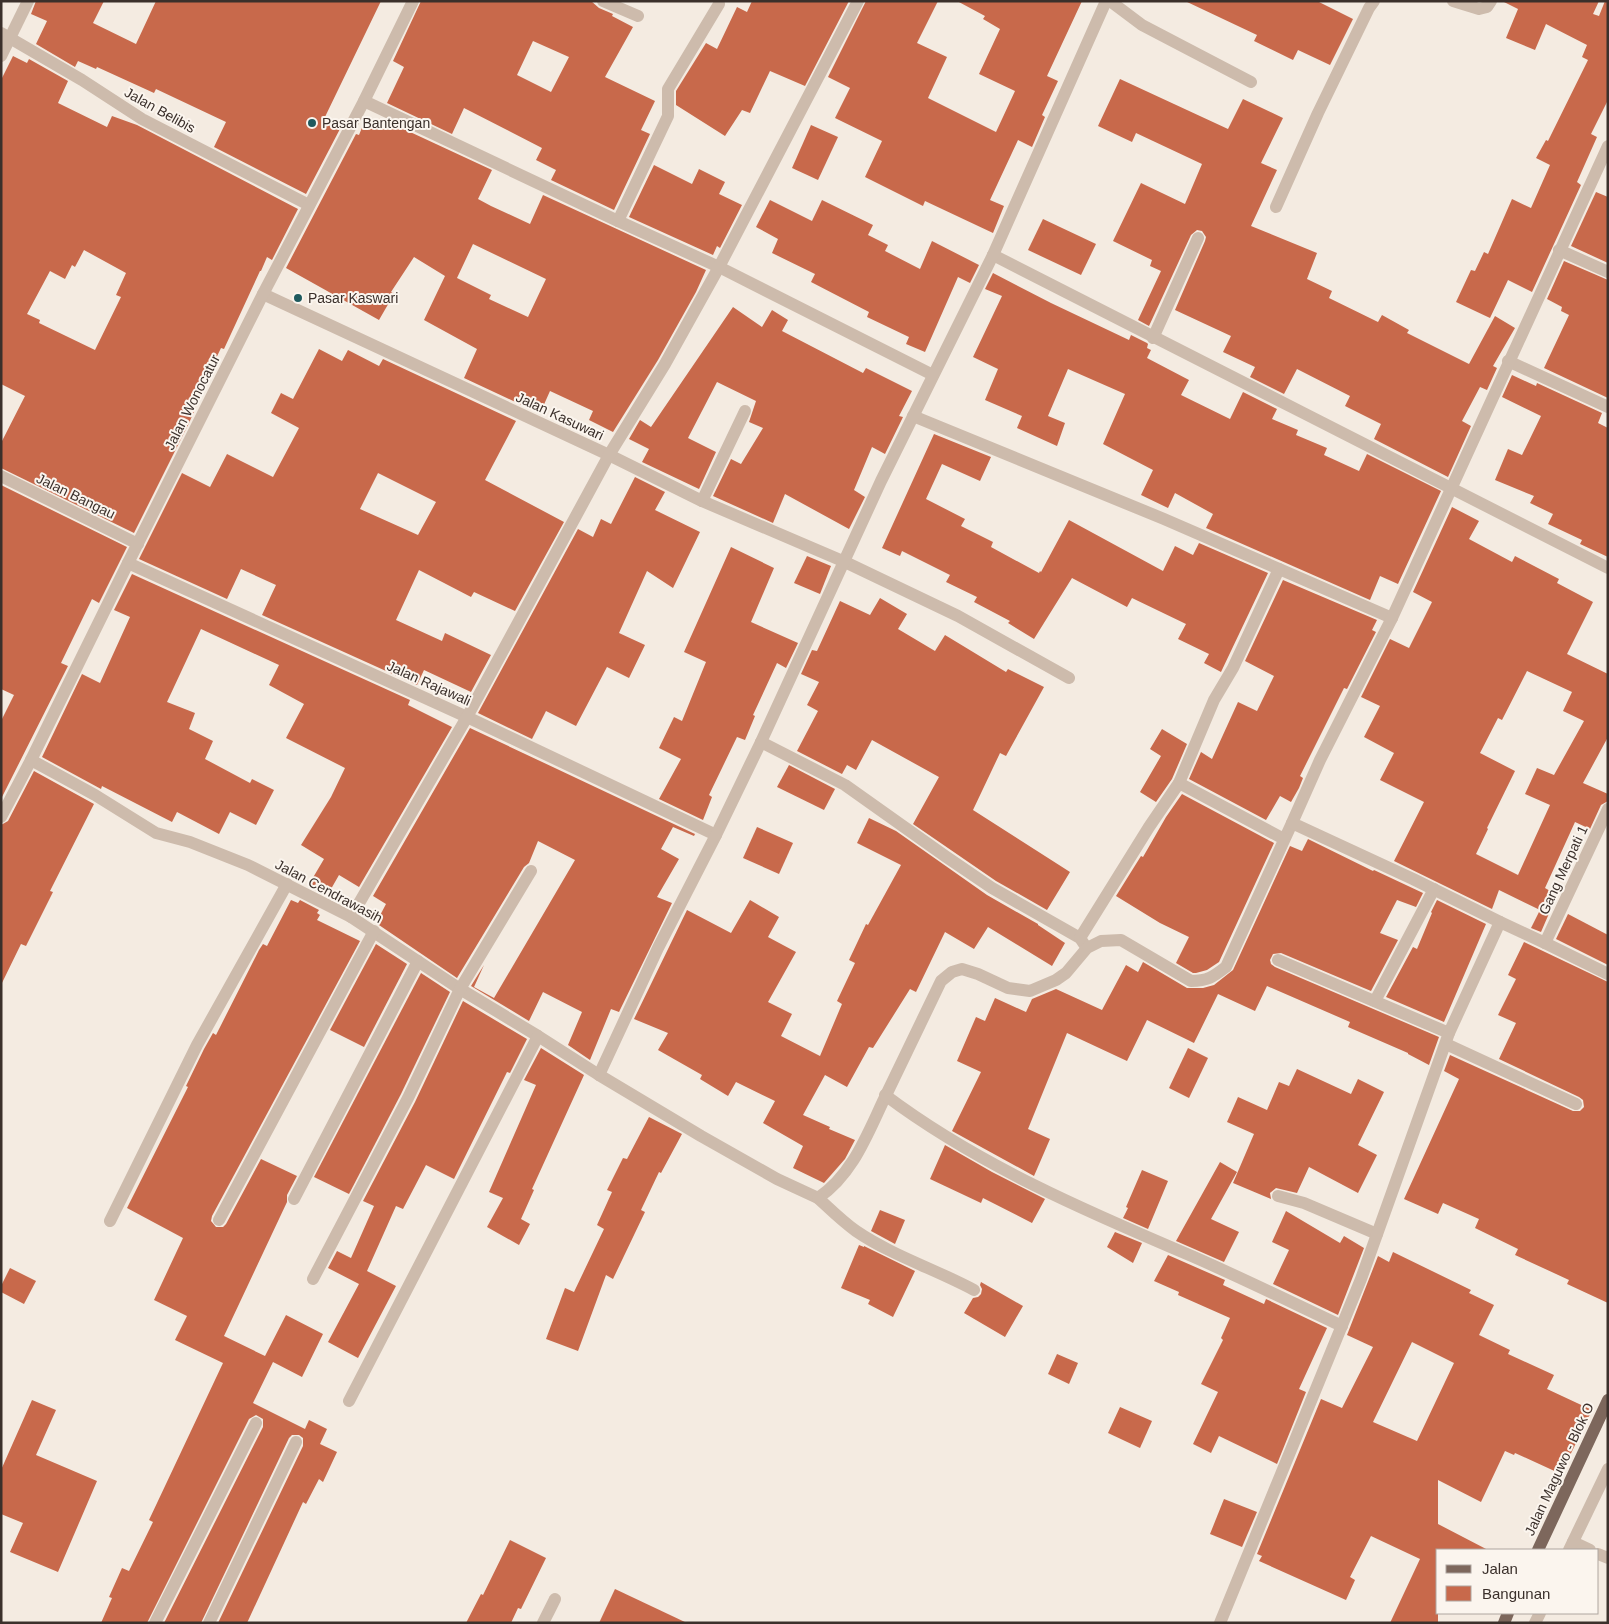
<svg xmlns="http://www.w3.org/2000/svg" width="1609" height="1624" font-family="Helvetica,sans-serif">
<style>
.building{fill:#c8694b;fill-rule:evenodd}
.lines{fill:none;stroke-linecap:round;stroke-linejoin:round}
.minor{stroke:#cdbbac;stroke-width:12}
.major{stroke:#7d675c;stroke-width:12}
.poi-dot{fill:#1f5a5e;stroke:#fbf5ee;stroke-width:2}
.labels{text-anchor:middle;dominant-baseline:central;stroke-width:4;stroke-linejoin:round;paint-order:stroke}
.street-label{font-size:14px;fill:#3b302b;stroke:#fbf5ee}
.poi-label{font-size:14px;fill:#3b302b;stroke:#fbf5ee;text-anchor:start}
</style>
<rect width="100%" height="100%" fill="#f4ebe1"/>
<g class="building">
<polygon points="36,1 104,1 93,23 136,44 156,1 381,1 324,119 341,127 306,194 214,147 226,122 156,89 154,93 97,67 96,69 78,61 75,67 36,44 47,21 31,14"/>
<path d="M421,1H591L599,8L613,14L612,16L633,27L605,77L655,101L641,130L650,134L614,210L551,180L556,170L536,160L542,148L464,108L452,134L387,103L404,67L393,61ZM533,41L569,57L551,92L517,75Z"/>
<polygon points="752,1 849,1 805,86 770,71 750,113 742,110 725,136 676,105 676,91 706,43 717,49 737,7 747,12"/>
<polygon points="866,1 938,1 917,43 947,57 928,98 996,132 1015,91 979,74 1000,29 983,19 985,16 957,1 1082,1 1047,76 1058,81 1042,115 1045,117 1032,147 1018,140 990,200 1004,206 993,233 925,201 923,206 865,177 882,141 835,118 850,88 828,77"/>
<polygon points="1185,1 1317,1 1353,19 1330,65 1298,50 1293,60 1254,41 1257,35"/>
<polygon points="1502,1 1599,1 1593,14 1599,16 1605,1 1608,1 1608,100 1591,134 1597,137 1577,182 1581,185 1532,292 1508,280 1490,318 1456,302 1471,270 1475,271 1484,252 1488,254 1512,199 1531,208 1550,165 1536,158 1546,140 1548,141 1588,60 1582,57 1587,45 1546,24 1535,50 1506,38 1518,9"/>
<path d="M13,56L27,63L29,59L68,81L58,103L107,127L112,116L137,125L298,209L272,260L267,257L261,271H260L224,349L221,348L193,406L196,407L189,423L134,533L1,468V443L25,396L1,384V80ZM84,250L126,273L116,295L121,297L95,350L39,323L40,320L27,314L50,271L65,279L72,265L75,267Z"/>
<polygon points="1120,79 1228,129 1243,99 1283,118 1261,163 1277,170 1251,226 1317,253 1307,279 1332,291 1329,298 1378,322 1382,315 1409,330 1407,333 1469,364 1495,316 1515,328 1493,366 1497,368 1487,390 1480,387 1462,421 1471,426 1448,477 1374,439 1381,424 1345,406 1350,396 1297,369 1284,394 1250,377 1255,367 1223,352 1231,336 1175,310 1205,241 1206,237 1202,231 1197,230 1191,235 1149,326 1138,320 1161,271 1150,266 1152,260 1113,241 1141,183 1185,204 1202,164 1136,133 1132,142 1098,126"/>
<path d="M380,118L492,170L478,199L491,206L530,224L543,195L706,270L696,292L658,360L613,432L589,420L593,411L550,391L542,409L526,402L524,406L464,378L477,349L424,320L445,276L414,257L391,292L394,294L379,320L286,268L356,134L359,135L365,120L377,124ZM473,244L546,279L528,317L489,299L491,295L457,278Z"/>
<polygon points="811,125 838,137 818,180 792,168"/>
<polygon points="654,165 692,184 699,169 725,182 719,194 742,205 720,248 717,246 713,255 629,217"/>
<polygon points="1596,192 1608,197 1608,263 1571,246"/>
<polygon points="770,200 812,221 822,200 873,225 868,235 888,245 885,251 920,269 932,241 979,265 970,283 958,277 925,352 906,344 909,337 867,317 869,312 811,282 815,274 772,253 778,239 756,227"/>
<polygon points="1043,219 1096,244 1081,275 1028,250"/>
<polygon points="1564,261 1608,280 1608,398 1544,368 1569,315 1561,311 1562,307 1547,299"/>
<polygon points="993,273 1051,303 1129,340 1131,335 1147,343 1148,344 1147,348 1151,350 1147,358 1189,380 1181,395 1230,419 1243,392 1277,409 1272,419 1298,430 1296,435 1327,448 1324,455 1359,471 1367,454 1441,491 1398,584 1380,576 1370,600 1206,528 1213,514 1175,493 1168,508 1141,495 1153,470 1103,444 1125,394 1068,369 1048,416 1065,423 1057,446 1017,428 1022,416 985,400 998,369 973,357 1002,296 985,289"/>
<polygon points="733,307 762,327 772,310 788,320 782,331 863,373 866,368 912,391 899,416 903,417 885,454 872,447 854,490 865,497 849,529 785,494 773,523 713,496 731,459 741,464 763,428 749,422 756,401 717,382 688,438 716,452 699,489 642,462 649,449 629,439 640,420 651,427"/>
<path d="M319,349L342,361L348,350L379,366L383,359L516,421L485,480L564,522L515,611L474,592L471,597L419,570L396,620L442,641L445,633L491,655L471,692L424,670L417,685L262,615L276,585L241,569L227,599L139,559L182,473L210,487L227,454L273,477L299,428L271,413L281,393L293,399ZM378,473L436,502L418,535L360,509Z"/>
<polygon points="1512,375 1536,386 1537,383 1602,413 1598,423 1608,428 1608,557 1580,544 1582,540 1548,524 1553,514 1530,503 1534,496 1495,480 1508,449 1522,455 1541,416 1502,397"/>
<polygon points="934,434 991,457 980,481 942,464 926,499 965,519 961,526 993,542 991,547 1039,573 1040,571 1041,572 1069,520 1163,571 1175,546 1193,555 1199,543 1268,573 1221,672 1204,663 1209,654 1178,639 1186,624 1132,598 1127,607 1072,578 1034,639 1008,623 1010,621 974,602 977,597 946,582 950,575 902,551 900,556 882,548"/>
<polygon points="635,477 665,492 655,510 700,532 673,588 647,571 619,633 645,645 629,678 607,667 576,726 546,711 532,739 478,713 578,529 593,537 601,519 611,524"/>
<polygon points="1,485 127,547 99,603 92,599 61,663 68,666 1,799 1,721 14,695 1,689"/>
<path d="M1452,507L1479,521L1469,539L1512,562L1515,556L1559,579L1557,583L1593,602L1567,654L1608,674V737L1583,783L1608,794V801L1601,805L1590,829L1575,822L1545,888L1557,895L1541,932L1531,928L1540,910L1499,890L1492,909L1394,861L1424,802L1380,780L1394,753L1364,737L1380,706L1361,697L1390,639L1409,648L1432,602L1413,592ZM1527,671L1572,692L1563,711L1584,721L1554,775L1537,768L1525,794L1550,805L1518,875L1476,854L1488,829L1487,828L1515,771L1480,753L1498,718L1502,720Z"/>
<polygon points="731,547 774,568 751,622 798,643 786,668 777,663 753,715 755,716 745,740 737,737 709,795 712,797 703,820 659,799 681,759 659,748 674,717 682,721 706,662 684,652"/>
<polygon points="807,556 831,566 820,594 794,583"/>
<polygon points="132,574 410,700 408,705 452,727 359,887 339,875 327,896 308,886 324,859 301,845 331,797 345,768 286,738 304,704 269,685 279,665 201,629 167,702 195,713 189,729 213,741 205,759 250,783 252,779 274,790 256,825 230,812 219,834 177,812 172,822 102,786 101,789 42,757 82,674 100,683 130,617 114,610"/>
<polygon points="1283,580 1377,620 1372,630 1376,632 1347,689 1344,688 1300,776 1303,778 1299,788 1291,802 1280,796 1266,820 1189,779 1201,752 1212,759 1238,702 1257,711 1274,676 1245,661"/>
<polygon points="880,598 907,614 898,629 935,651 945,635 1006,672 1008,669 1044,687 1006,756 1000,753 973,810 1070,872 1047,910 996,881 913,824 939,777 872,740 856,770 847,765 842,774 797,751 818,711 807,705 819,682 801,674 812,650 817,651 840,601 870,615"/>
<polygon points="470,728 695,834 694,836 673,827 661,849 679,859 657,897 672,903 619,1012 611,1009 590,1060 568,1045 582,1012 543,992 529,1021 471,986 484,965 474,987 494,998 575,860 538,841 529,863 524,867 457,978 376,923 386,904 373,896"/>
<polygon points="1162,729 1187,744 1172,779 1156,802 1140,792 1161,756 1150,749"/>
<polygon points="789,765 835,789 824,810 777,787"/>
<polygon points="34,771 94,804 50,891 53,892 26,946 21,944 1,985 1,825 8,821"/>
<polygon points="1182,794 1274,843 1219,962 1207,970 1196,973 1193,973 1176,963 1189,937 1160,923 1116,896 1141,856 1143,857 1166,817"/>
<polygon points="869,818 896,831 987,895 1038,924 1038,925 1065,943 1052,966 988,927 974,949 945,932 916,992 910,989 873,1048 869,1047 847,1087 825,1075 803,1115 830,1127 829,1129 855,1140 845,1159 824,1183 793,1168 803,1146 763,1123 775,1101 736,1082 728,1096 700,1079 702,1075 658,1050 668,1033 634,1019 687,910 731,933 750,900 779,917 768,937 796,952 768,1002 792,1014 781,1036 820,1056 842,1004 837,1001 855,963 849,960 866,924 868,925 901,865 857,843"/>
<polygon points="757,827 793,843 779,874 743,858"/>
<polygon points="1308,839 1373,871 1374,870 1423,893 1416,907 1397,900 1380,933 1398,940 1371,991 1281,953 1273,954 1270,960 1271,964 1275,967 1439,1037 1429,1065 1408,1054 1408,1053 1348,1027 1350,1022 1267,986 1255,1011 1218,994 1194,1043 1147,1020 1127,1061 1067,1033 1028,1129 1050,1139 1034,1176 952,1131 981,1072 957,1061 976,1017 985,1021 995,998 1026,1012 1032,999 1056,989 1102,1010 1126,965 1138,972 1143,962 1187,988 1203,988 1214,985 1233,970 1290,846 1302,851"/>
<polygon points="291,900 298,903 300,900 319,910 317,913 320,915 317,920 360,941 212,1216 211,1221 216,1227 223,1227 226,1224 261,1159 297,1176 287,1195 287,1202 224,1336 265,1356 286,1315 323,1334 302,1377 273,1362 253,1403 305,1429 309,1420 327,1429 320,1444 337,1452 323,1482 319,1479 306,1504 303,1502 247,1623 218,1623 303,1446 303,1438 299,1435 292,1435 289,1438 201,1623 164,1623 263,1427 263,1419 256,1415 249,1419 147,1623 101,1623 112,1598 109,1597 122,1568 129,1571 153,1522 149,1520 223,1363 175,1340 187,1316 154,1300 183,1238 127,1208 188,1087 186,1086 204,1049 213,1033 216,1035 259,950 263,944 267,946"/>
<polygon points="1437,900 1486,924 1444,1022 1386,997 1413,947 1417,949 1432,913 1431,912"/>
<polygon points="1568,914 1608,935 1608,965 1556,939"/>
<polygon points="1524,942 1608,982 1608,1303 1567,1284 1569,1280 1515,1255 1518,1249 1475,1228 1479,1219 1443,1203 1438,1214 1404,1199 1459,1079 1444,1071 1450,1055 1573,1111 1580,1111 1584,1107 1583,1100 1579,1097 1499,1059 1516,1023 1498,1015 1516,979 1508,975"/>
<polygon points="376,944 407,964 364,1047 330,1030"/>
<polygon points="421,973 450,992 401,1094 349,1194 314,1177"/>
<polygon points="463,1001 527,1039 510,1073 507,1072 454,1179 426,1165 403,1209 396,1206 367,1271 396,1286 358,1358 328,1342 359,1284 328,1268 337,1251 351,1258 374,1206 363,1201 415,1102"/>
<polygon points="541,1048 584,1075 532,1189 534,1190 521,1219 530,1224 519,1245 487,1227 503,1198 489,1192 536,1085 524,1080"/>
<polygon points="1188,1048 1208,1058 1189,1098 1169,1088"/>
<polygon points="1297,1069 1351,1094 1358,1079 1384,1092 1358,1145 1377,1155 1358,1193 1309,1167 1297,1193 1276,1188 1270,1193 1271,1199 1233,1183 1254,1134 1227,1122 1238,1097 1267,1110 1279,1082 1289,1086"/>
<polygon points="649,1117 682,1134 661,1173 659,1172 641,1210 645,1212 613,1279 606,1275 578,1351 546,1339 565,1288 574,1292 604,1229 597,1225 612,1192 607,1190 623,1158 627,1159"/>
<polygon points="945,1145 992,1172 1045,1199 1032,1223 983,1198 981,1203 930,1179"/>
<polygon points="1220,1162 1237,1172 1211,1219 1239,1232 1224,1262 1176,1241"/>
<polygon points="1142,1170 1168,1181 1148,1229 1123,1218 1128,1208 1126,1207"/>
<polygon points="880,1210 905,1220 895,1244 871,1231"/>
<polygon points="1286,1211 1340,1243 1344,1236 1364,1248 1338,1315 1273,1284 1289,1250 1272,1242"/>
<polygon points="1115,1232 1142,1243 1133,1263 1107,1247"/>
<polygon points="859,1245 864,1247 864,1246 915,1271 893,1317 868,1304 870,1300 841,1288"/>
<path d="M1393,1252L1471,1290L1469,1293L1494,1305L1479,1335L1510,1350L1508,1354L1554,1375L1547,1389L1592,1410L1561,1474L1515,1453L1514,1455L1505,1451L1481,1502L1438,1480V1524L1488,1550H1438V1623H1390L1420,1559L1371,1536L1350,1577L1355,1580L1346,1600L1259,1561L1262,1556L1257,1554L1321,1399L1342,1408L1373,1347L1347,1335L1378,1256L1389,1262ZM1412,1342L1454,1363L1417,1441L1373,1422Z"/>
<polygon points="1168,1255 1225,1280 1223,1285 1264,1304 1266,1299 1327,1328 1299,1389 1306,1392 1277,1464 1219,1436 1211,1453 1193,1444 1218,1392 1201,1384 1223,1340 1221,1338 1230,1318 1178,1295 1179,1292 1154,1281"/>
<polygon points="10,1268 36,1281 24,1304 1,1292 1,1286"/>
<polygon points="981,1282 1023,1306 1005,1337 964,1313 973,1298 978,1297 981,1294 982,1289 980,1285"/>
<polygon points="1057,1354 1078,1363 1069,1384 1048,1374"/>
<polygon points="32,1400 56,1410 36,1455 97,1481 58,1572 10,1552 23,1523 1,1514 1,1470"/>
<polygon points="1120,1407 1152,1421 1140,1448 1108,1433"/>
<polygon points="1224,1499 1257,1512 1242,1547 1210,1534"/>
<polygon points="510,1540 546,1558 521,1609 518,1608 511,1623 466,1623 481,1594 483,1595"/>
<polygon points="615,1589 687,1623 599,1623"/>
</g>
<g class="lines">
<g class="minor">
<polyline points="603,1 638,16"/>
<polyline points="1110,1 1142,25 1251,82"/>
<polyline points="1453,1 1479,9 1487,7 1491,1"/>
<polyline points="1,33 82,80 142,119 309,205"/>
<polyline points="1,56 28,1"/>
<polyline points="364,101 618,221 719,267 933,375"/>
<polyline points="1276,207 1318,113 1369,8 1374,1"/>
<polyline points="618,221 668,116 668,89 719,4"/>
<polyline points="1559,250 1608,272"/>
<path d="M993,255C1197,361 1404,462 1608,568"/>
<polyline points="263,294 609,455 702,501 845,562 958,616 1069,678"/>
<polyline points="1153,338 1198,238"/>
<polyline points="1508,361 1608,407"/>
<polyline points="913,416 1164,519 1392,618"/>
<polyline points="1,476 138,544"/>
<polyline points="702,501 745,411"/>
<polyline points="128,563 467,717 716,835"/>
<polyline points="761,742 845,785 945,856 992,888 1080,938 1084,944"/>
<path d="M31,760L95,795L156,833L190,842L248,865L351,917L460,989L538,1036L599,1075L701,1136L777,1179L818,1198C855,1173 869,1129 888,1091C906,1054 924,1017 941,981L952,972L962,969L978,974L1008,988L1030,991L1056,980L1066,973L1087,948L1101,941L1121,940L1191,981C1208,981 1213,977 1226,967L1292,823"/>
<polyline points="1179,783 1284,839"/>
<polyline points="1,817 31,760 128,563 263,294 364,101 413,1"/>
<polyline points="351,917 467,717 609,455 665,364 719,267 858,1"/>
<polyline points="1500,922 1413,879 1292,823 1320,760 1392,618 1608,146"/>
<polyline points="1080,938 1149,827 1179,783 1214,700 1233,668 1279,569"/>
<polyline points="1545,943 1608,809"/>
<polyline points="1278,960 1449,1033"/>
<polyline points="1375,1001 1434,889"/>
<polyline points="1446,1044 1576,1104"/>
<polyline points="599,1075 658,948 716,835 761,742 881,481 993,255 1106,1"/>
<path d="M885,1095C978,1165 1088,1212 1194,1257C1244,1279 1293,1303 1342,1326"/>
<polyline points="1278,1196 1304,1203 1377,1234"/>
<path d="M818,1198C830,1209 842,1221 856,1231C891,1255 937,1270 974,1290"/>
<polyline points="294,1199 418,961"/>
<polyline points="219,1220 374,931"/>
<polyline points="110,1221 197,1045 287,884"/>
<polyline points="313,1279 408,1098 460,989 531,871"/>
<polyline points="349,1401 538,1036"/>
<polyline points="1573,1542 1590,1550"/>
<polyline points="1569,1550 1608,1469"/>
<polyline points="1598,1554 1608,1558"/>
<polyline points="155,1623 256,1423"/>
<polyline points="209,1623 296,1442"/>
<polyline points="543,1623 555,1599"/>
<polyline points="1220,1623 1361,1279 1449,1033 1500,922 1545,943 1608,974"/>
<polyline points="1535,1623 1540,1613"/>
</g>
<g class="major">
<polyline points="1538,1550 1608,1400"/>
<polyline points="1504,1623 1508,1613"/>
</g>
</g>
<g class="poi-dot">
<circle cx="312" cy="123" r="5"/>
<circle cx="298" cy="298" r="5"/>
</g>
<g class="labels">
<g class="street-label">
<text transform="translate(160 110) rotate(29)">Jalan Belibis</text>
<text transform="translate(192 402) rotate(-63)">Jalan Wonocatur</text>
<text transform="translate(560 416) rotate(25)">Jalan Kasuwari</text>
<text transform="translate(76 496) rotate(26)">Jalan Bangau</text>
<text transform="translate(429 683) rotate(24)">Jalan Rajawali</text>
<text transform="translate(1563 870) rotate(-65)">Gang Merpati 1</text>
<text transform="translate(329 891) rotate(28)">Jalan Cendrawasih</text>
<text transform="translate(1559 1469) rotate(-65)">Jalan Maguwo - Blok O</text>
</g>
<g class="poi-label">
<text x="322" y="123">Pasar Bantengan</text>
<text x="308" y="298">Pasar Kaswari</text>
</g>
</g>
<rect width="1609" height="1624" fill="none" stroke="#3b302b" stroke-width="5"/>
<rect x="1436" y="1549" width="162" height="65" fill="#fbf5ee" stroke="#aea6a0"/>
<rect x="1446" y="1565" width="25" height="8" fill="#7d675c" stroke="#aea6a0"/>
<text x="1482" y="1574" font-size="15" fill="#3b302b">Jalan</text>
<rect x="1446" y="1586" width="25" height="15" fill="#c8694b" stroke="#aea6a0"/>
<text x="1482" y="1599" font-size="15" fill="#3b302b">Bangunan</text>
</svg>
